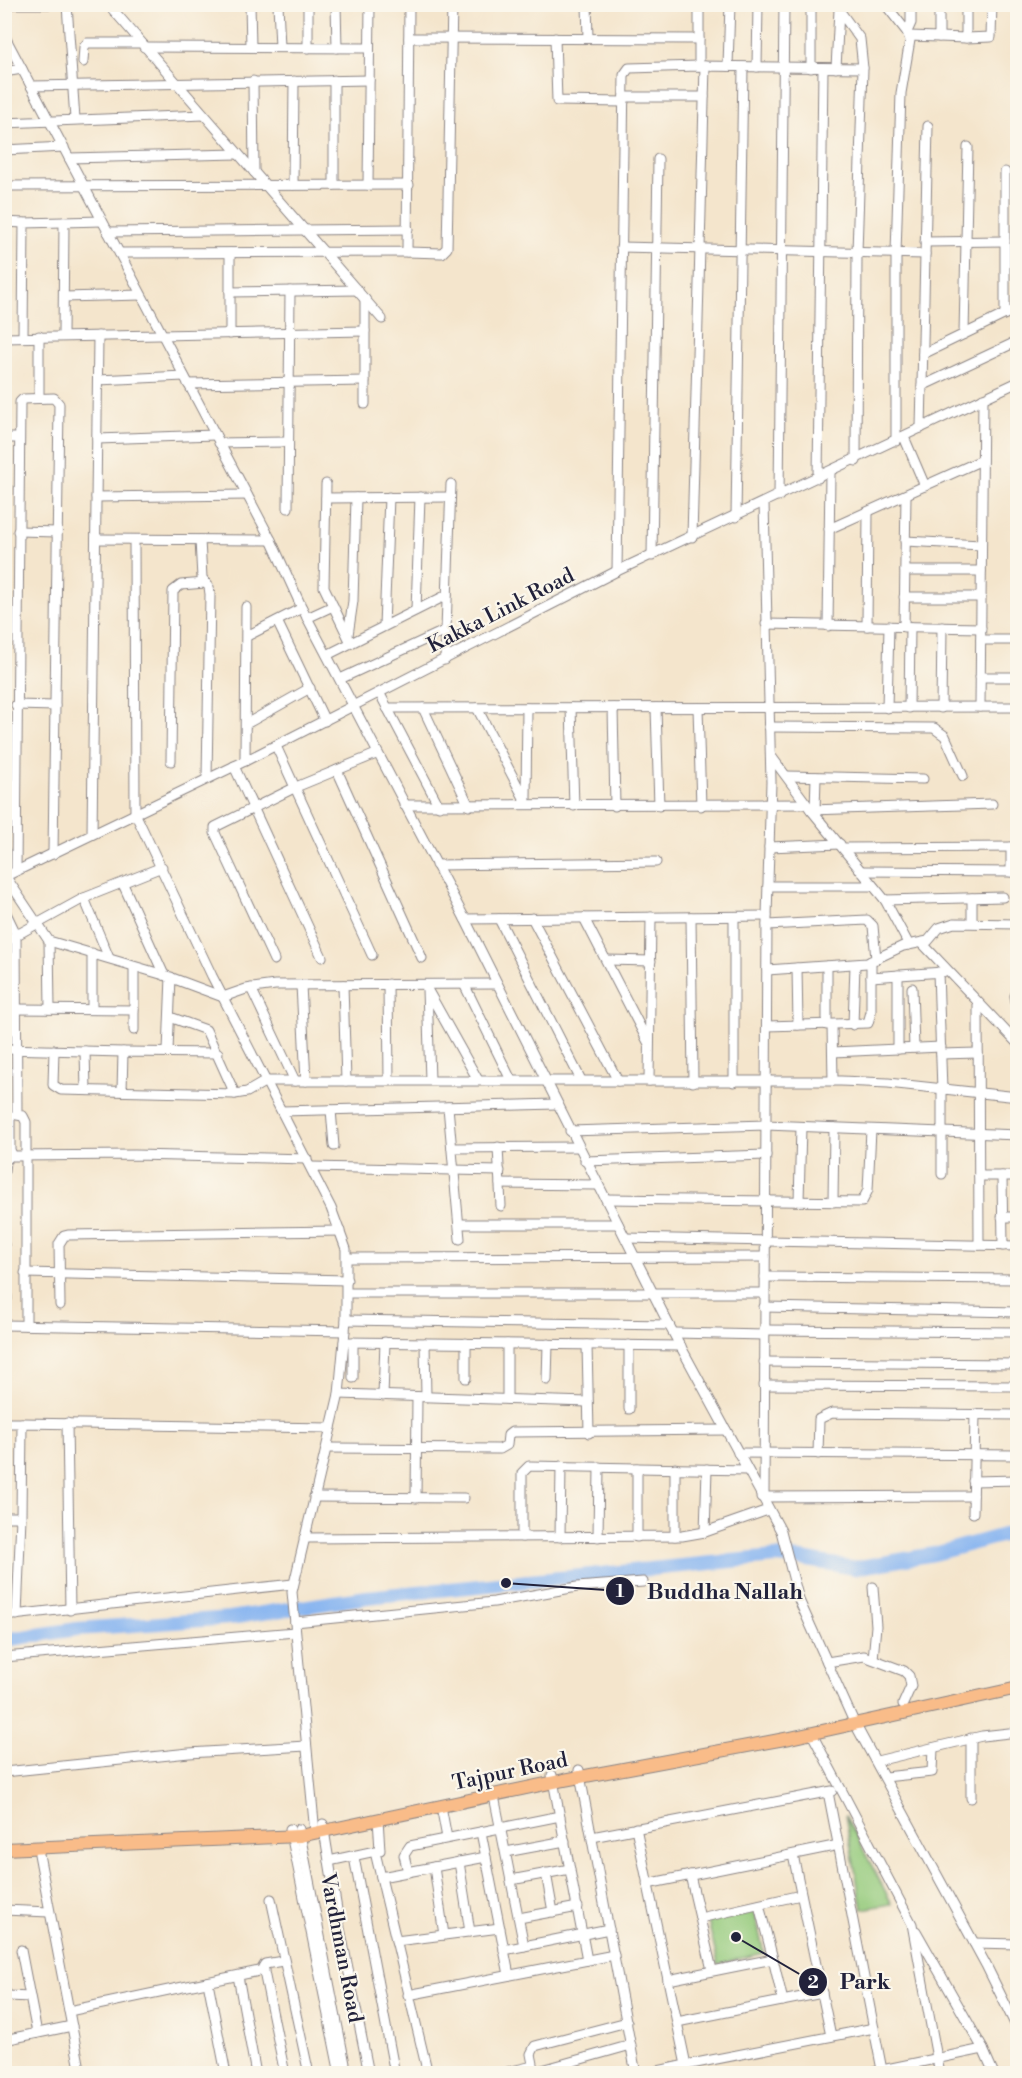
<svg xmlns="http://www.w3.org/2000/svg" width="1022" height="2078" font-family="'Libre Bodoni',serif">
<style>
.green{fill:#94ca7c;stroke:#5b765c;stroke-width:1.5}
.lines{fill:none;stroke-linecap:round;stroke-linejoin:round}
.river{stroke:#86b4f0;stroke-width:14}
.minor-casing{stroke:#8b8484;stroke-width:11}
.major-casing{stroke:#8b8484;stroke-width:14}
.minor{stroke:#fff;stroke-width:9}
.major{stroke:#f9bc89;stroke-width:12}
.labels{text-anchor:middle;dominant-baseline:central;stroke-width:4.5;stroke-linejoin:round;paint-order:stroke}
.street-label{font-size:21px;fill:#22223b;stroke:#fbf7ec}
.leader{fill:none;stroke:#22223b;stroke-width:2}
.callout-dot{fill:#22223b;stroke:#fbf7ec;stroke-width:2}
.mark-label{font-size:18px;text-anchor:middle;font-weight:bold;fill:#fff}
.callout-label{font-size:22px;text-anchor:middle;font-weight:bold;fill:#22223b;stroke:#fbf7ec;stroke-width:4.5;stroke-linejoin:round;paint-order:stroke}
</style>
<rect width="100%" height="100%" fill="#fbf7ec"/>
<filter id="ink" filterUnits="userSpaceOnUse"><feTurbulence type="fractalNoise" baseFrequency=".0167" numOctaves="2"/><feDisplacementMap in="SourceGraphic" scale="12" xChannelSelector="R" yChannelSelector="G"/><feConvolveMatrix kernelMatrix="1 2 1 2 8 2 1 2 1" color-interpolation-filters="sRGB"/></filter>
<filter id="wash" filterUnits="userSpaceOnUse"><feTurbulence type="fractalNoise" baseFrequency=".008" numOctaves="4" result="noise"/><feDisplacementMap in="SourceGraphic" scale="24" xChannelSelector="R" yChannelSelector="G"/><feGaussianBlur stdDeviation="1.35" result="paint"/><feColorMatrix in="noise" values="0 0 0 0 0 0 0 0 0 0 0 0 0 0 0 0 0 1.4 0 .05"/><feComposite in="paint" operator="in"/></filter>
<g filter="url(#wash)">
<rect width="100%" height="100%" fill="#f4e5cc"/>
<g class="green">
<polygon points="845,1815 892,1904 862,1909"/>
<polygon points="754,1910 764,1953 718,1964 708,1921"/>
</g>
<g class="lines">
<polyline class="river" points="4,1640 77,1629 230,1618 367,1597 732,1561 775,1557 802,1559 854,1568 934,1554 1018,1531"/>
</g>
</g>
<g filter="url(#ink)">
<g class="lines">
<defs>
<g id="minor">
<polyline points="7,4 220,4"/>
<polyline points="108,4 382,319"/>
<polyline points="250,4 251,47"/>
<polyline points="278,4 280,47"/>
<polyline points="308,4 308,48"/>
<polyline points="336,4 337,48"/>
<polyline points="587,4 588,38"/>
<polyline points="699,4 699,66"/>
<polyline points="811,4 811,68"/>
<polyline points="885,4 907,32 910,40 901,93 896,253 896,441"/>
<polyline points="67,5 75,119"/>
<polyline points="907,32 911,23 911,4"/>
<polyline points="4,35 271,540 302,608 465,919 669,1325 781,1531 799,1600 854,1722 986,1965 1018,2030"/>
<polyline points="909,36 939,37 939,4"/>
<polyline points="939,37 966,38 966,4"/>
<polyline points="409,38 699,39"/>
<polyline points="555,38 557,101 624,102"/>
<polyline points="966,38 991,37 992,4"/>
<polyline points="144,47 369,48"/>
<polyline points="83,62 84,47 87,43 141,43"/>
<polyline points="728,66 730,4"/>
<polyline points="757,67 758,4"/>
<polyline points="836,68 839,10 860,39 863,68"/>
<polyline points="4,72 22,69"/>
<polyline points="253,81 254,172"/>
<polyline points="31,86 369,80"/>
<polyline points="624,97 704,97"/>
<polyline points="4,123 204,115"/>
<polyline points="4,150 64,147"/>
<polyline points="69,158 238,154"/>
<polyline points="293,185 294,81"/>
<polyline points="334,185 334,80"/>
<polyline points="368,185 370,4"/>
<polyline points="4,186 409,185"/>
<polyline points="4,222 24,223"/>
<polyline points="108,232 408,229"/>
<polyline points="925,242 1005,241"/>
<polyline points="621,247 925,254"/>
<polyline points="407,252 442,253 447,248 452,4"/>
<polyline points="119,253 407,252 409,4"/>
<polyline points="230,253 230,334"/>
<polyline points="230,292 358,290"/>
<polyline points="64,297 141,295"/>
<polyline points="365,299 365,404"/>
<polyline points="1005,314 1005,172"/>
<polyline points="964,334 968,147"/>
<polyline points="63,335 64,222"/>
<polyline points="23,337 24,223 102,221"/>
<polyline points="4,338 365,331"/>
<polyline points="923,354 1018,308"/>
<polyline points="98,380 184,376"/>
<polyline points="188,384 365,381"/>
<polyline points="922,386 1018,341"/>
<polyline points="39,398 39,336"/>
<polyline points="921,428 928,126"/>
<polyline points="904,437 925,486"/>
<polyline points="4,438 19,438"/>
<polyline points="97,439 215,435"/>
<polyline points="219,443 287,442"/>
<polyline points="818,478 823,68"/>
<polyline points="326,484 324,587 351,643"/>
<polyline points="779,496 784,4"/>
<polyline points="96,497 247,495"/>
<polyline points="326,498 450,497"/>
<polyline points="764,503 771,782 767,916 764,1497"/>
<polyline points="288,508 290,291"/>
<polyline points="736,517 743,67"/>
<polyline points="829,529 982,460"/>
<polyline points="18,531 57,532"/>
<polyline points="692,537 705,66"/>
<polyline points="96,539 271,540"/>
<polyline points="134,540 135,813 212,976 331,1208 346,1249 346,1320 339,1394 292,1592 315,1833"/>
<polyline points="200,540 202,578 209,587 210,594 207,778"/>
<polyline points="905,541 981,545"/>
<polyline points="652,556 658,159"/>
<polyline points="617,571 624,75 629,68 699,66 863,68 857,252 856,461"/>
<polyline points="905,571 981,571"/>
<polyline points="904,597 981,597"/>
<polyline points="416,610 420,497"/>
<polyline points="307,618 333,606"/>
<polyline points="277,621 325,721"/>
<polyline points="766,624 981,628"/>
<polyline points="384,626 389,497"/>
<polyline points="828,626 830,473"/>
<polyline points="867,626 868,512"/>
<polyline points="904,627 906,495"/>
<polyline points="348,635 353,601 356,498"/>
<polyline points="247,636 302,608"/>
<polyline points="981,640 1018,640"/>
<polyline points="327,655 447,595"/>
<polyline points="445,660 451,484"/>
<polyline points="980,677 1018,677"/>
<polyline points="340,679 446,630"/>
<polyline points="380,694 439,806"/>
<polyline points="16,705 55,706"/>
<polyline points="980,707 983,398"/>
<polyline points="387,708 1018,707"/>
<polyline points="423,708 469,806"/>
<polyline points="477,708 525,800"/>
<polyline points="571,708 574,806"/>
<polyline points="613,708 615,806"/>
<polyline points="656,708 659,806"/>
<polyline points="698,708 701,806"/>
<polyline points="887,708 889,626"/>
<polyline points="909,708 910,627"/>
<polyline points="941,708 942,627"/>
<polyline points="246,724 310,688"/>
<polyline points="769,727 934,728 945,736 963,776"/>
<polyline points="276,746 372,955"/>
<polyline points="771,756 811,810 885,900 909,945"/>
<polyline points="171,761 173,591 181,585 205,583"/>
<polyline points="245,761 246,607"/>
<polyline points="234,766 322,957"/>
<polyline points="337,770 422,958"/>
<polyline points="787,776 923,779"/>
<polyline points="526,799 527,708"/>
<polyline points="404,805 806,804"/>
<polyline points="811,810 992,804"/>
<polyline points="815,810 816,777"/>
<polyline points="92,834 98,336"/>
<polyline points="769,847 840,844"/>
<polyline points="1011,847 1011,872"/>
<polyline points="844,848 1018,847"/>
<polyline points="436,865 656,862"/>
<polyline points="16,870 20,402 23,399 54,398 59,404 53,854"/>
<polyline points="861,871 1018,872"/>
<polyline points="4,874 49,941 164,975 223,997 246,989 275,985 496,984"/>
<polyline points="4,877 245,761 617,571 1018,382"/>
<polyline points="123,884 164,975"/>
<polyline points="768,886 872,886"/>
<polyline points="84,898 109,958"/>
<polyline points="972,898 972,922"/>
<polyline points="885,900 1003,897"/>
<polyline points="4,909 16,934 17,1115 23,1116 26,1122 26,1325"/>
<polyline points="691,917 693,1082"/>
<polyline points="532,918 618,1081"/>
<polyline points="584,918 649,1044"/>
<polyline points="465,919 767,916"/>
<polyline points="499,919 581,1080"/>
<polyline points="767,925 867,920 873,926 876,959"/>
<polyline points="49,941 50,1009"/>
<polyline points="4,942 84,898 162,867"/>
<polyline points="922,943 1018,1044"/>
<polyline points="274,960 215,833 215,827 296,787 376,754"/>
<polyline points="607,960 651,961"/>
<polyline points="827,966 827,1025"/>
<polyline points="797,968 798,1025"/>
<polyline points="767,970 867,963 903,946 928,941 939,928 954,923 1018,924"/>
<polyline points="938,972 942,1090 942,1174"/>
<polyline points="871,977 943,972"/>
<polyline points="388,984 389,1080"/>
<polyline points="464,984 511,1080"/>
<polyline points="301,985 306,1081"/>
<polyline points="343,985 346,1081"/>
<polyline points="251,988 295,1081"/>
<polyline points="912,988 914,1048"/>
<polyline points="427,989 478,1080"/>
<polyline points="427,989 430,1080"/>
<polyline points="1018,989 1015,996 1018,1015"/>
<polyline points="978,1005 979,1245"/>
<polyline points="16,1009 134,1010"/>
<polyline points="92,1009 92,953"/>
<polyline points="170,1017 206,1030 235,1094"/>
<polyline points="832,1025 833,1081"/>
<polyline points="853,1025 855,965"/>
<polyline points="767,1026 868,1023 871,1012 871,961"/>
<polyline points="134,1030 134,967"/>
<polyline points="4,1049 123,1052"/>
<polyline points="898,1049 898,975"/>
<polyline points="54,1050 53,1085 61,1090 235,1094 247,1092 266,1081 841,1081 888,1083 1018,1097"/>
<polyline points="85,1051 86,1090"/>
<polyline points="168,1051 171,977"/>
<polyline points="833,1052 941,1047"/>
<polyline points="941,1054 978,1053"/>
<polyline points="649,1081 651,917"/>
<polyline points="734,1082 734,917"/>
<polyline points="122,1091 123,1052 218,1053"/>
<polyline points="448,1107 460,1239"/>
<polyline points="331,1110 334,1146"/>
<polyline points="282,1111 556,1104"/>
<polyline points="10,1116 10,1150 13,1156 135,1155 307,1159"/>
<polyline points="570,1131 766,1125 1018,1135"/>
<polyline points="498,1147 501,1206"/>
<polyline points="452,1148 578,1147"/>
<polyline points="585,1161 766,1155"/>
<polyline points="311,1167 500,1171"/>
<polyline points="4,1172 5,1161 11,1155"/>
<polyline points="979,1176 1018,1176"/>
<polyline points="1002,1176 1003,1246"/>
<polyline points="500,1184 598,1185"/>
<polyline points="606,1199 862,1202 868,1190 871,1130"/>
<polyline points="799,1201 801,1127"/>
<polyline points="833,1202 834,1128"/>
<polyline points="1002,1217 1018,1217"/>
<polyline points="459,1224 618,1224"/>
<polyline points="626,1238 1018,1246"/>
<polyline points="4,1244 7,1299"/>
<polyline points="347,1258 765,1257"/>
<polyline points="25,1273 347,1280"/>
<polyline points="765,1277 1018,1279"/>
<polyline points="347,1293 764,1293"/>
<polyline points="60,1305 59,1244 64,1236 68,1235 340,1231"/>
<polyline points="764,1307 1018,1312"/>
<polyline points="346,1320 669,1325"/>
<polyline points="4,1325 345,1331"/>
<polyline points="764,1330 1018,1332"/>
<polyline points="675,1333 764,1335"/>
<polyline points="344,1342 681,1346"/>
<polyline points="425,1343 426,1397"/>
<polyline points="466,1343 466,1378"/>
<polyline points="507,1344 507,1399"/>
<polyline points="587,1345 589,1433"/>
<polyline points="629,1345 629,1409"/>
<polyline points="764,1362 1018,1364"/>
<polyline points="353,1378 353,1342"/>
<polyline points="547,1380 548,1344"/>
<polyline points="764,1385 1018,1386"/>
<polyline points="339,1394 588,1402"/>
<polyline points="383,1396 385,1342"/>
<polyline points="4,1423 22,1423"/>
<polyline points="67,1423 70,1610"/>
<polyline points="327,1448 500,1449 507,1445 508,1435 512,1432 726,1430"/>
<polyline points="738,1453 1018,1455"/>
<polyline points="818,1454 819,1419 832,1413 1018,1415"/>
<polyline points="973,1481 1018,1480"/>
<polyline points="314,1497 464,1498"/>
<polyline points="761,1497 973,1496"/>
<polyline points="416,1498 417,1397"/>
<polyline points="973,1513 975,1414"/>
<polyline points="4,1517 21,1517 22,1423 331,1428"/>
<polyline points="705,1532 707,1469"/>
<polyline points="675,1536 675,1468"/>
<polyline points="522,1537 522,1473 529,1466 747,1470"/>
<polyline points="560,1537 561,1466"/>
<polyline points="598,1537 599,1467"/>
<polyline points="637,1537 637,1468"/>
<polyline points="304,1538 682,1536 705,1532 768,1510"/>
<polyline points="873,1587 876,1626 873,1659"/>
<polyline points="17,1615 21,1517"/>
<polyline points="4,1616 293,1584"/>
<polyline points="295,1622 494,1602 577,1587 643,1582"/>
<polyline points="4,1657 295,1632"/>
<polyline points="827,1662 864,1656 904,1671 909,1676 911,1686 903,1704"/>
<polyline points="812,1734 912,1924 940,2074"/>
<polyline points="971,1738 971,1798"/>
<polyline points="877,1761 982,1736 1018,1732"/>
<polyline points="579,1770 636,2074"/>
<polyline points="4,1772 189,1753 306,1746"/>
<polyline points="552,1775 587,1960"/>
<polyline points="885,1777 932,1772 933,1748"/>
<polyline points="828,1792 882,2070 866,2074"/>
<polyline points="494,1796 524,1946"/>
<polyline points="441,1806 447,1838"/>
<polyline points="323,1824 340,1928 369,2074"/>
<polyline points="636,1828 686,2065 874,2028"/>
<polyline points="290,1829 340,2074"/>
<polyline points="299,1829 347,2074"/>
<polyline points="481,1832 509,1975"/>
<polyline points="592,1837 832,1791"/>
<polyline points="38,1849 81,2074"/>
<polyline points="375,1852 428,2074"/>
<polyline points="506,1852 565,1841"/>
<polyline points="793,1855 831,2036"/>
<polyline points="354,1857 395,2074"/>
<polyline points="329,1861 380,1850 378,1819"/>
<polyline points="459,1862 470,1932"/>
<polyline points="434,1867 444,1935"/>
<polyline points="408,1872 404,1855 410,1846 560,1816"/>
<polyline points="546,1873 553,1912"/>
<polyline points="690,1875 712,1970"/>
<polyline points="381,1877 486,1857"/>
<polyline points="511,1880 570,1869"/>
<polyline points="647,1884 839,1845"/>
<polyline points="271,1899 309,2074"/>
<polyline points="4,1910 49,1912"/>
<polyline points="519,1918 578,1907"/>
<polyline points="700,1918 801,1895"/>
<polyline points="916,1931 983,2049 994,2074"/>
<polyline points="396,1941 500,1928"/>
<polyline points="974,1943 1018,1944"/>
<polyline points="21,1950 37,2033"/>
<polyline points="504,1950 609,1929"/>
<polyline points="773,1959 783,2001"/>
<polyline points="283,1961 265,1964 263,1967 285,2074"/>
<polyline points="238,1976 256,2074"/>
<polyline points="668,1980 773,1959 759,1905"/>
<polyline points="208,1982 226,2074"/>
<polyline points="4,1991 9,1996 30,1997"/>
<polyline points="408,1995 614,1955"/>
<polyline points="69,2011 264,1970"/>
<polyline points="677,2022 822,1993"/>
<polyline points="4,2040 72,2026"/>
<polyline points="882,2070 983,2049"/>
<polyline points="535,2072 631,2045"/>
<polyline points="499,2074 533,2066"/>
<polyline points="535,2074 531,2054 535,2046 627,2022"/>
<polyline points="644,2074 686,2065"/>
</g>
<polyline id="major" points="4,1849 300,1836 564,1780 790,1738 1018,1688"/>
</defs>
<use href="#minor" class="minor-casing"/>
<use href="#major" class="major-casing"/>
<use href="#minor" class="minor"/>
<use href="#major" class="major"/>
</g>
</g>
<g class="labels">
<g class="street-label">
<text transform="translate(501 611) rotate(-27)">Kakka Link Road</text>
<text transform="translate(510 1772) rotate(-12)">Tajpur Road</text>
<text transform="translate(341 1948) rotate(79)">Vardhman Road</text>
</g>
</g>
<path class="leader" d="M506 1583L620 1591M736 1937L813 1982"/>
<g class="callout-dot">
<circle cx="506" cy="1583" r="6"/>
<circle cx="736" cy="1937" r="6"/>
<circle cx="620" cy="1591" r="15"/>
<circle cx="813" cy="1982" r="15"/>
</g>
<g class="mark-label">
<text x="620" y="1597">1</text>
<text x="813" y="1988">2</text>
</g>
<g class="callout-label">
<text x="725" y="1599">Buddha Nallah</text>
<text x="865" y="1989">Park</text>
</g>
<rect width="1022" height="2078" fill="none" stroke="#fbf7ec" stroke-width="24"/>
</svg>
